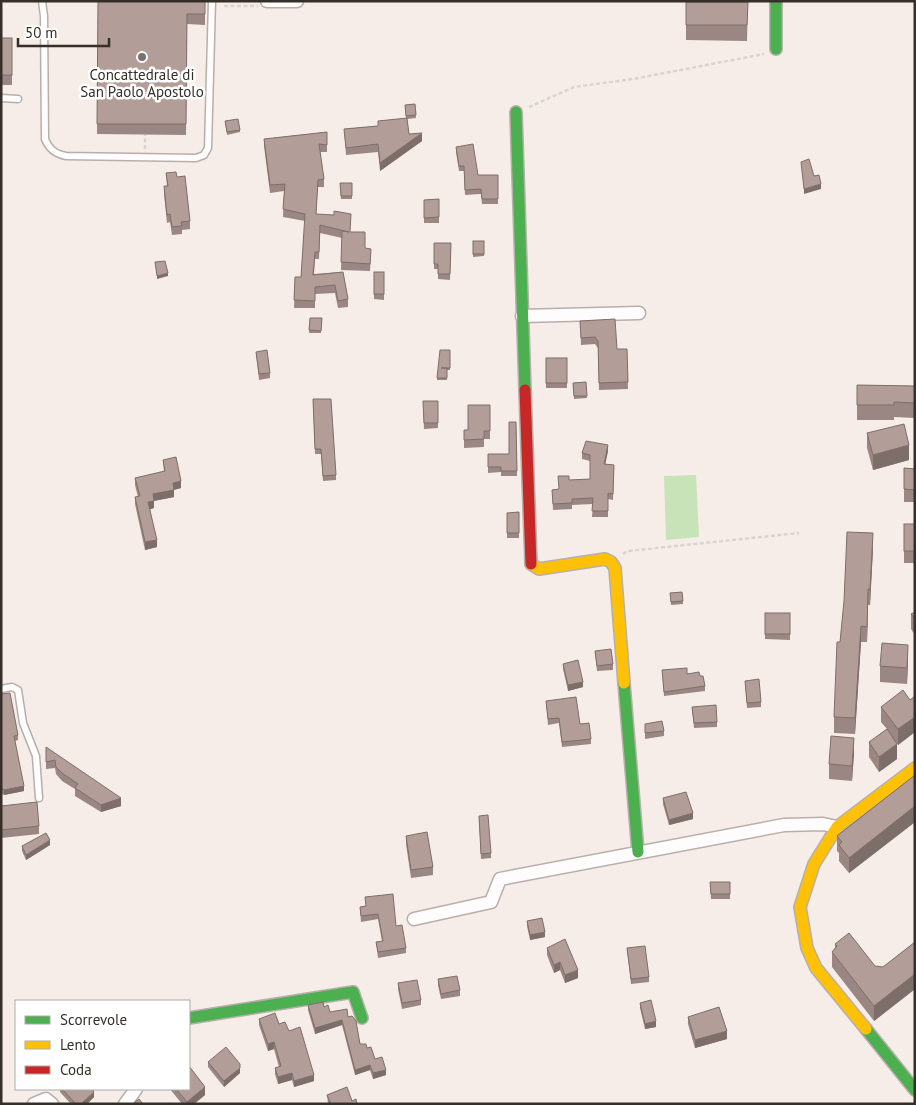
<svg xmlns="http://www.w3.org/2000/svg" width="916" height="1105" font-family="'PT Sans',sans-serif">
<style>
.green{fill:#c8e3b8}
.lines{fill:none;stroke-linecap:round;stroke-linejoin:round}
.lane-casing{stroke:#b7afab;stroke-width:9}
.street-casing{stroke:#b7afab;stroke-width:15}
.fast-casing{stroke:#b7afab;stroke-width:14}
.slow-casing{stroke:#b7afab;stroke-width:14}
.jam-casing{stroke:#b7afab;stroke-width:14}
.path{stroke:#d7d5d4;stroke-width:2.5;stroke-dasharray:4 2.5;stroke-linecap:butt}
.lane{stroke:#fefcfc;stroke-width:6}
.street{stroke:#fefcfc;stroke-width:12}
.fast{stroke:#4caf50;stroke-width:11}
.slow{stroke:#ffc107;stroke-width:11}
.jam{stroke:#c62828;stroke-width:11}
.wall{fill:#9a8783}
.shaded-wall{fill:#7d6e6a}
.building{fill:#b39d98;stroke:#7d6e6a}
.poi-dot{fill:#79716c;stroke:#fff;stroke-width:2}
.labels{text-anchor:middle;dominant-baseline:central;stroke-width:5;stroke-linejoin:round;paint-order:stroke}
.poi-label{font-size:15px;fill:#352e29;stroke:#fff}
</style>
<rect width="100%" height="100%" fill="#f6ede8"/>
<polygon class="green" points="696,475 699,537 666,540 664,476"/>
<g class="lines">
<defs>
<g id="lane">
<path d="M42,1L44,16L45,139C49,149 55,154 66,156L196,158L204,155L208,148L212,1"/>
<polyline points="1,98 18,99"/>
<polyline points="1,689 12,687 18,690 23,723 36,756 39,798"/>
</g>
<g id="street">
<polyline points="267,1 297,1"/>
<polyline points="522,316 639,313"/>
<polyline points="414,919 491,902 500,879 784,825 823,824 837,827"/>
<polyline points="34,1104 46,1099 52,1104"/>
<polyline points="125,1104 136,1089"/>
</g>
<g id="fast">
<polyline points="776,1 776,49"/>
<polyline points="516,112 525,390"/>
<polyline points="624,683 638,852"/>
<polyline points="189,1018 353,992 362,1018"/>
<polyline points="866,1029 915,1090"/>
</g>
<g id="slow">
<polyline points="531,564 539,569 605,559 611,562 615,568 624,683"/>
<polyline points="866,1029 816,968 807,948 800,907 814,864 837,827 915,768"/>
</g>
<polyline id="jam" points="525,390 531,564"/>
</defs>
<use href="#lane" class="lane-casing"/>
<use href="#street" class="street-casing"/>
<use href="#fast" class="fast-casing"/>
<use href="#slow" class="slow-casing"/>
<use href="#jam" class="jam-casing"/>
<g class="path">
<polyline points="224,6 258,6"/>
<polyline points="186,89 194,89"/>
<polyline points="529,107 574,87 633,79 764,54"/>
<polyline points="145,149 145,134"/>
<polyline points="623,554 628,551 799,533"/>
</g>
<use href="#lane" class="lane"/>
<use href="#street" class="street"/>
<use href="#fast" class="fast"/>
<use href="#slow" class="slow"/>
<use href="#jam" class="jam"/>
</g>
<g class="wall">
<polygon points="98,1 205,1 205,25 187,24 186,135 97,134"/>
<polygon points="686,2 748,2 747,41 686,40"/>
<rect x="1" y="38" width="11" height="47"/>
<polygon points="415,104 416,118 407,119 409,134 422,141 380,171 378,152 346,155 344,129 378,126 406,118 405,105"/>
<polygon points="225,121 240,130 240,132 227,135"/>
<polygon points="327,132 327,152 320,152 324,179 324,187 318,187 316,214 351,232 371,256 370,271 341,270 342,238 320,233 319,259 315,259 314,274 343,272 348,299 348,307 338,308 335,293 315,294 315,308 294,308 295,277 301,277 305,221 283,217 284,191 270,193 264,146 264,139"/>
<polygon points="456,147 478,175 498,175 498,204 482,204 481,194 465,195 464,171 459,171 456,152"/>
<polygon points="166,173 177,177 190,221 190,229 182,230 182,234 172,235 170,222 167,223 164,194 164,186 167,186"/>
<polygon points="340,183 352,183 352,199 341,199"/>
<polygon points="439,199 439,223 424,223 424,200"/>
<polygon points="473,241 484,241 484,256 473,257"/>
<polygon points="434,243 451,243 450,280 438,279 438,269 434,269"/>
<polygon points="374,272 384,272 384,300 374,299"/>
<polygon points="310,318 322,318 321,333 309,333"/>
<polygon points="580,321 617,349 627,349 628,389 599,390 598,348 595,344 581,345"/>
<polygon points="450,350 450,370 447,370 447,380 437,380 437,378"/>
<polygon points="256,352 270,373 270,378 259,380"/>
<rect x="546" y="358" width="21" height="30"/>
<polygon points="586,382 587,398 574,399 573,383"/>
<polygon points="857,385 915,386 915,418 894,417 894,420 857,420"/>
<polygon points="313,399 336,475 336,480 323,481 321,454 315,454"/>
<polygon points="423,401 438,401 438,428 424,429"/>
<polygon points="490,405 490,439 484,439 484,447 464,448 464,430 468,430"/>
<polygon points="516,422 517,476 501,476 501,472 488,473 488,454 509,454"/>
<polygon points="867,433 909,460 873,470 867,448"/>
<polygon points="608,451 605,464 614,465 613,500 608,499 608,517 592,517 593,504 572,505 572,509 553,510 552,490 559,489 569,480 590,479 590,461 582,459 582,453"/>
<polygon points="163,460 181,488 174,490 174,497 154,501 154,508 150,509 157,547 145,550 135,504 135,497 138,497 135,485 135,478 164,472"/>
<polygon points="904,468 915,469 915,502 904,502"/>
<polygon points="519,512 519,538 507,538 507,513"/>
<rect x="904" y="524" width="11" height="39"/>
<polygon points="873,548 870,605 868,605 867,642 861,642 855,734 834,733 834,717 840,642"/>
<polygon points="682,592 683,604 671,605 670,593"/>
<polygon points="915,612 915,635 911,629 911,614"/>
<polygon points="765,613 790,613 790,640 765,639"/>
<polygon points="595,651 613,664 613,670 597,671"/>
<polygon points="908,661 907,684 880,682 880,666"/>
<polygon points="563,664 583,687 568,691 563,669"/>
<polygon points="662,670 700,676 705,686 705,691 664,696"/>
<polygon points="745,681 761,702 761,707 747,708"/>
<polygon points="1,694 18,735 18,740 15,741 24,791 4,795 1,793"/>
<polygon points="915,696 915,732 898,745 895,741 897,759 879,772 869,757 869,742 887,729 881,722 881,707 910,700"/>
<polygon points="546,701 580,724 591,739 591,744 562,747 559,723 548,725"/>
<polygon points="692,707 717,722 717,727 694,728"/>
<polygon points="645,724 664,731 664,736 645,739"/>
<polygon points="46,747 121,806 101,812 75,796 75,789 62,781 56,774 55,768 46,769"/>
<polygon points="854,753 852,781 829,779 829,764"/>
<polygon points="915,775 915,822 849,873 839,861 839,853 837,851 837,836"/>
<polygon points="663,798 693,819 669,825 663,804"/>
<polygon points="1,806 39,826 39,834 1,838"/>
<polygon points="479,816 491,853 491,858 481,859"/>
<polygon points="406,836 433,867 433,875 411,878 406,844"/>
<polygon points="50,845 26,860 22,851 22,846"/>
<polygon points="710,882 730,882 730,899 711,899"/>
<polygon points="365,897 396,926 406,948 406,953 378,958 376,942 382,941 378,919 361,922 360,907 366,906"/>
<polygon points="527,921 545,937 530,940 527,926"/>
<polygon points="915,942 915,989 874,1021 832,967 832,952 835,948 835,944 875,966 883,967"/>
<polygon points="547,948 578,978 565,983 560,970 554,973 547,955"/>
<polygon points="627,948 649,977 649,982 631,984"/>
<polygon points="438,979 460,990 460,996 441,999 438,985"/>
<polygon points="398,983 421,1000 421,1005 402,1009 398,989"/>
<polygon points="640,1003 656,1027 645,1029 640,1008"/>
<polygon points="308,1005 324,1007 330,1012 348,1017 360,1044 367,1048 386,1075 373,1079 370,1070 355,1075 342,1025 315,1034 308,1010"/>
<polygon points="688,1017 727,1039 695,1048 688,1024"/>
<polygon points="259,1019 279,1024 289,1031 314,1081 294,1087 292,1080 278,1084 275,1074 275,1068 279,1067 274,1049 268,1051 259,1025"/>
<polygon points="208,1062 240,1073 224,1087 208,1067"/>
<polygon points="60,1089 92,1089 94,1097 87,1104 71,1104 60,1092"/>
<polygon points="170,1089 189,1089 205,1095 194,1104 182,1104"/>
<polygon points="327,1095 352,1101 357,1104 328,1104"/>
</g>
<g class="shaded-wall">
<polygon points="422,133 422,141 380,171 380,163"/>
<polygon points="821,184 821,189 804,194 804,189"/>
<polygon points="168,273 168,276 157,279 157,276"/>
<polygon points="608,445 608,451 604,470 604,464"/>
<polygon points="909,445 909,460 873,470 873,455"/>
<polygon points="181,481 181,488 173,490 173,483"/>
<polygon points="174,490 174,497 153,501 153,494"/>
<polygon points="154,501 154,508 148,510 148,502"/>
<polygon points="873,533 873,548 870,605 870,589"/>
<polygon points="157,540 157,547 145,550 145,542"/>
<polygon points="868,589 868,605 867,642 867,627"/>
<polygon points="861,626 861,642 855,734 855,718"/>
<polygon points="908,645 908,661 907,684 907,668"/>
<polygon points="583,682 583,687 568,691 568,685"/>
<polygon points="915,717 915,732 898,745 898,729"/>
<polygon points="854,738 854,753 852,781 852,766"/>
<polygon points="897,744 897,759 879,772 879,757"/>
<polygon points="24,786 24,791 4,795 4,790"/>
<polygon points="121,798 121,806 101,812 101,805"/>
<polygon points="915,806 915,822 849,873 849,858"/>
<polygon points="693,813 693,819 669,825 669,820"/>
<polygon points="50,840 50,845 26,860 26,855"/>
<polygon points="545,932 545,937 530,940 530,935"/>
<polygon points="560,962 560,970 554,973 554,965"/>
<polygon points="578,970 578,978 565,983 565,975"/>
<polygon points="915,974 915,989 874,1021 874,1006"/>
<polygon points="342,1020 342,1025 315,1034 315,1028"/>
<polygon points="656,1021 656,1027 645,1029 645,1024"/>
<polygon points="727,1031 727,1039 695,1048 695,1040"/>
<polygon points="274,1042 274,1049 268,1051 268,1044"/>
<polygon points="370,1065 370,1070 355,1075 355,1070"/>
<polygon points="240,1068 240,1073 224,1087 224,1081"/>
<polygon points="386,1070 386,1075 373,1079 373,1073"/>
<polygon points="292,1073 292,1080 278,1084 278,1077"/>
<polygon points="314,1075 314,1081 294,1087 294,1081"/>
<polygon points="205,1087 205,1095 194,1104 187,1104 187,1102"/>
<polygon points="94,1092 94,1097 87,1104 81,1104"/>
</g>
<g class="building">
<polygon points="98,1 205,1 205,14 187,14 186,124 97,124"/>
<polygon points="686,2 748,2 747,25 686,25"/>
<rect x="1" y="38" width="11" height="37"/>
<polygon points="415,104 416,115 406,116 405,105"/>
<polygon points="407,118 409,134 422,133 380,163 378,144 346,148 344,129 378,126 378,121"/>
<polygon points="238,119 240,130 227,132 225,121"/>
<polygon points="327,132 327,145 319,144 324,179 318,180 316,214 334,215 334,211 351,214 350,232 365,232 365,248 371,249 370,264 341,262 342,231 349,232 320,225 319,252 315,252 313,275 343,272 348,299 338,301 335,285 315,287 315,301 294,300 295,277 301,277 305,214 283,209 285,184 270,185 264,139"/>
<polygon points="473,144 478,175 498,175 498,199 482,199 481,189 465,190 464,166 459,166 456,147"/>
<polygon points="809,159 814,176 819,175 821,184 804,189 801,162"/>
<polygon points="176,172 177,177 185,176 190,221 181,222 182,226 172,227 170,214 167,215 164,186 168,186 166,173"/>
<polygon points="340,183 352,183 352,196 341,196"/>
<polygon points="439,199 439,217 424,218 424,200"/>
<rect x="473" y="241" width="11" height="13"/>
<polygon points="434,243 451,243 450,274 438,274 438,264 434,264"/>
<polygon points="165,261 168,273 157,276 155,262"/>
<rect x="374" y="272" width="10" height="22"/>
<polygon points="310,318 322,318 321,331 309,330"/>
<polygon points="615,319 617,349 627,349 628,382 599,383 598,341 595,337 581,338 580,321"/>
<polygon points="267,350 270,373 259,374 256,352"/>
<polygon points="440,350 450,350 450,368 441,368 447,368 447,378 437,378"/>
<rect x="546" y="358" width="21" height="25"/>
<polygon points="586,382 587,396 574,396 573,383"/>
<polygon points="857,385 915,386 915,403 894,402 894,405 857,405"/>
<polygon points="313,399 331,399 336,475 323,476 321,449 315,449"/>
<polygon points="423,401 438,401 438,423 424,423"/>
<polygon points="468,405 490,405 490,431 484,431 484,439 464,440 464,430 468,430"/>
<polygon points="509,422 516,422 517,471 501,471 501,467 488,467 488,454 509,454"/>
<polygon points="904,424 909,445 873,455 867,433"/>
<polygon points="586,441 608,445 604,464 614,465 613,494 608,493 608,511 592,511 593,498 572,499 572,503 553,504 552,490 559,489 558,476 569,476 569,480 590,479 590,455 582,453"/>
<polygon points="176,457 181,481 173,483 174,490 153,494 154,501 148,502 157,540 145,542 135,497 140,496 135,478 165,471 163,460"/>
<polygon points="904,468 915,469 915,490 904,489"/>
<polygon points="519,512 519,533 507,533 507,513"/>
<rect x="904" y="524" width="11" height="27"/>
<polygon points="847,532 873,533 870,589 868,589 867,627 861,626 855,718 834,717 837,642 840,642 844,601"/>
<polygon points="682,592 683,601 671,602 670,593"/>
<polygon points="915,612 915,619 911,614"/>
<rect x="765" y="613" width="25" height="21"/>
<polygon points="882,643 908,645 907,668 880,666"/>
<polygon points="611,649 613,664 597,666 595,651"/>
<polygon points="578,660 583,682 568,685 563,664"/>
<polygon points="687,668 687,674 699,672 700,676 703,676 705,686 664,692 662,670"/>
<polygon points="759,679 761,702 747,703 745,681"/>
<polygon points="903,690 910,700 915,696 915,717 898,729 881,707"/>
<polygon points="10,693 18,735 14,736 24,786 4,790 1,787 1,694"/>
<polygon points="576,697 580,724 589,723 591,739 562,742 559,718 548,719 546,701"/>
<polygon points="716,705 717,722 694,723 692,707"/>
<polygon points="662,721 664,731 645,733 645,724"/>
<polygon points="887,729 897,744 879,757 869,742"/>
<polygon points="831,736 854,738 852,766 829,764"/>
<polygon points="46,747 121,798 101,805 75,788 78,784 62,773 56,767 55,760 46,762"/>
<polygon points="915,775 915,806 849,858 839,845 842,842 837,836"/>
<polygon points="686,792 693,813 669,820 663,798"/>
<polygon points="37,802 39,826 1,830 1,806"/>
<polygon points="488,815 491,853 481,854 479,816"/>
<polygon points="427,832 433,867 411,870 406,836"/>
<polygon points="46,833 50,840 26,855 22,846"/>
<polygon points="710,882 730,882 730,894 711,894"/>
<polygon points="393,894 396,926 402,925 406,948 378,952 376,942 383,941 378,914 361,916 360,907 366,906 365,897"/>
<polygon points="542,918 545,932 530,935 527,921"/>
<polygon points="849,933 875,966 883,967 915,942 915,974 874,1006 832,952 837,946 835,944"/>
<polygon points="565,939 578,970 565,975 560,962 554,965 547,948"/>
<polygon points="645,946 649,977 631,979 627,948"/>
<polygon points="457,976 460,990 441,994 438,979"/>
<polygon points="417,980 421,1000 402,1003 398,983"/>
<polygon points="651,1000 656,1021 645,1024 640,1003"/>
<polygon points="323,1002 324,1007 328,1005 330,1012 347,1009 348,1017 352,1016 356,1021 360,1044 366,1044 367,1048 371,1047 375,1059 382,1057 386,1070 373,1073 370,1065 355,1070 342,1020 315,1028 308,1005"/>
<polygon points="719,1007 727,1031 695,1040 688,1017"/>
<polygon points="275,1013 279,1024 285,1022 289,1031 300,1027 314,1075 294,1081 292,1073 278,1077 275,1068 281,1066 274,1042 268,1044 259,1019"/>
<polygon points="226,1047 240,1064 240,1068 224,1081 208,1062"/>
<polygon points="189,1066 205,1087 187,1102 176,1089 189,1089"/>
<polygon points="347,1087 352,1101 356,1099 357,1104 331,1104 327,1095"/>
<polygon points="62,1089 92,1089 94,1092 81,1104 76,1104"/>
<polygon points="139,1099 143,1104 133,1104"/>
</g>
<circle class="poi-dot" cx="142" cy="57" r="5"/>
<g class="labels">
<g class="poi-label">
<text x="142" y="74">Concattedrale di<tspan x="142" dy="17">San Paolo Apostolo</tspan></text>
</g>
</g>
<rect width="916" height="1105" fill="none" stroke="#352e29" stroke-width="5"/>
<rect x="15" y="1000" width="175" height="90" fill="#ffffff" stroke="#aeaba9"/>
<rect x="25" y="1016" width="25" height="8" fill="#4caf50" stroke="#aeaba9"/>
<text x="60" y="1025" font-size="15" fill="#352e29">Scorrevole</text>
<rect x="25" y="1041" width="25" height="8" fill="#ffc107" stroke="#aeaba9"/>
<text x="60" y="1050" font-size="15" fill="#352e29">Lento</text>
<rect x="25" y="1066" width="25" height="8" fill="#c62828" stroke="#aeaba9"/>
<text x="60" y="1075" font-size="15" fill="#352e29">Coda</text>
<path d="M18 38v8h91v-8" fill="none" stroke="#352e29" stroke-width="2.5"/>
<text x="25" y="38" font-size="15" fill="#352e29" stroke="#ffffff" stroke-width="4" paint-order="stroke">50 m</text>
</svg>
